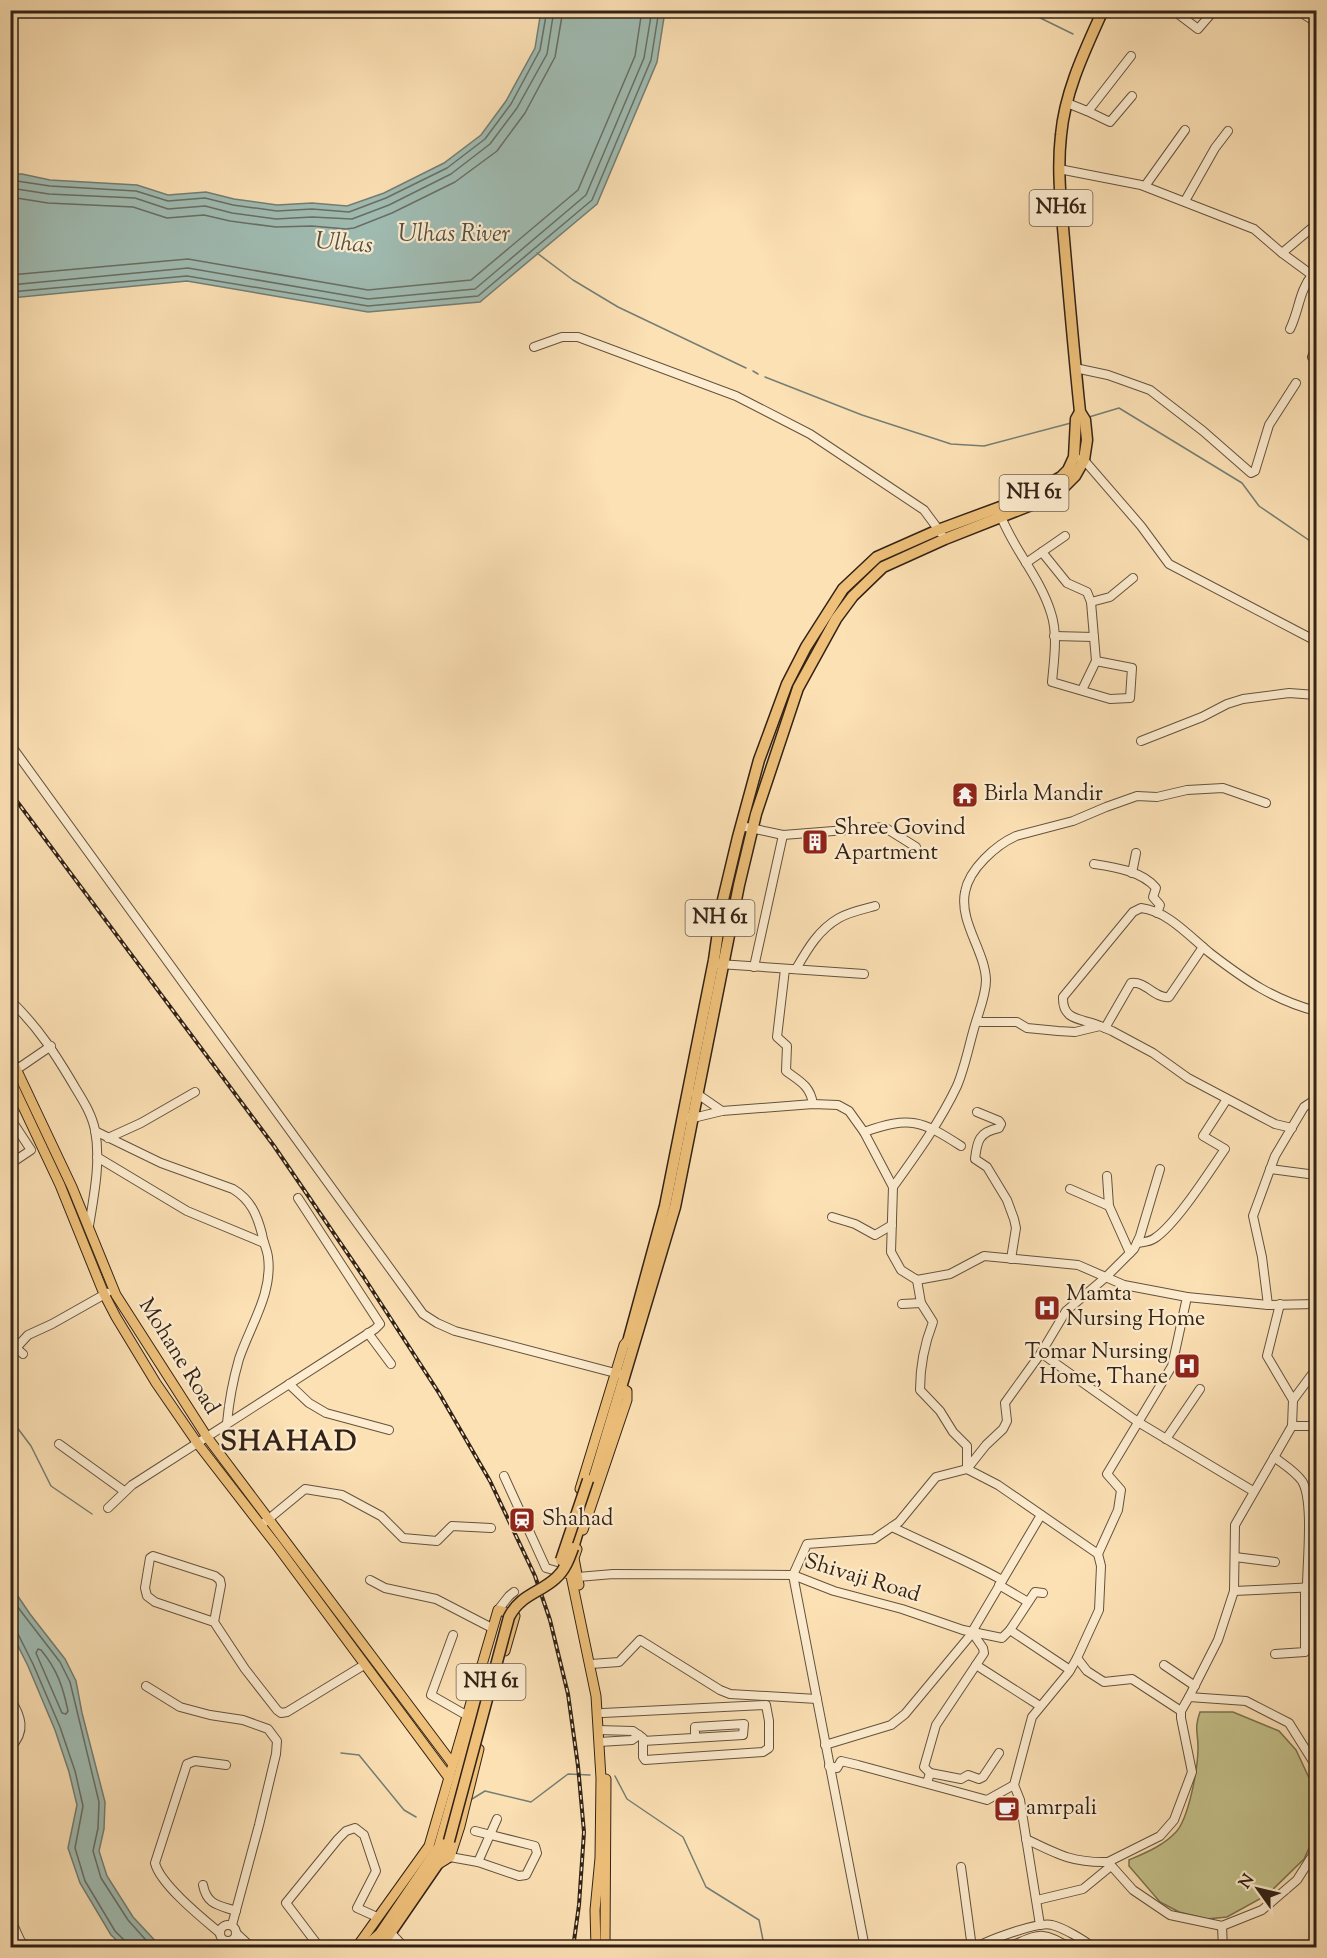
<svg xmlns="http://www.w3.org/2000/svg" width="1327" height="1958" font-family="'Sorts Mill Goudy',serif">
<style>
.green{fill:#c4c18a;stroke:#7b7250;stroke-width:1.5}
.water{fill:#a0bcb3;stroke:#747e74;stroke-width:1.5}
.lines{fill:none;stroke-linecap:round;stroke-linejoin:round}
.shore{stroke:#696f64;stroke-width:1.5}
.stream{stroke:#747e74;stroke-width:1.5}
.minor-casing{stroke:#64523e;stroke-width:10}
.major-casing{stroke:#322216;stroke-width:11}
.highway-casing{stroke:#322216;stroke-width:13}
.minor{stroke:#fdeccf;stroke-width:8}
.major{stroke:#eec07a;stroke-width:9}
.highway{stroke:#eec07a;stroke-width:10}
.rail-casing{stroke:#322216;stroke-width:4}
.rail{stroke:#fdeccf;stroke-width:1.5;stroke-dasharray:4.5;stroke-linecap:butt}
.highway-bridge-casing{stroke:#322216;stroke-width:13;stroke-linecap:butt}
.highway-bridge{stroke:#eec07a;stroke-width:10}
.labels{text-anchor:middle;dominant-baseline:central;stroke-width:4.5;stroke-linejoin:round;paint-order:stroke}
.shield{fill:#fdeccf;stroke:#6f5f4e;stroke-width:1.5}
.shield-label{font-size:21px;font-weight:bold;fill:#322216}
.poi-label{font-size:22px;fill:#322216;stroke:#fdeccf;text-anchor:start}
.street-label{font-size:22px;fill:#322216;stroke:#fdeccf}
.water-label{font-size:24px;font-style:italic;fill:#535045;stroke:#fdeccf}
.district-label{font-size:28px;font-weight:bold;letter-spacing:1.5px;fill:#322216;stroke:#fdeccf}
</style>
<rect width="100%" height="100%" fill="#fce1b5"/>
<filter id="stains"><feTurbulence type="fractalNoise" baseFrequency=".00333" numOctaves="4"/><feColorMatrix values="0 0 0 0 .2 0 0 0 0 .09 0 0 0 0 .02 0 0 0 .5 -.17"/></filter>
<radialGradient id="worn" r=".72"><stop offset=".6" stop-color="#630" stop-opacity="0"/><stop offset="1" stop-color="#630" stop-opacity=".3"/></radialGradient>
<path class="green" d="M1200,1712H1233L1279,1731L1296,1750L1311,1782L1316,1813V1824L1310,1846L1304,1859L1267,1895L1227,1917L1207,1919L1179,1912L1160,1902L1129,1866V1860C1145,1853 1163,1846 1176,1832C1189,1818 1198,1767 1198,1748C1198,1731 1194,1729 1200,1712Z"/>
<g class="water">
<polygon points="541,11 665,11 657,62 597,204 480,302 368,312 187,281 11,298 11,174 22,174 50,180 137,185 168,195 206,192 234,199 277,205 312,203 347,206 384,193 444,163 481,135 506,101 535,48"/>
<polygon points="11,1586 30,1614 65,1659 76,1681 82,1713 105,1802 104,1829 99,1851 107,1876 133,1917 161,1947 124,1947 111,1935 80,1883 68,1848 77,1805 69,1772 55,1730 28,1666 11,1632"/>
</g>
<g class="lines">
<g class="shore">
<polyline points="10,180 50,186 136,191 168,201 205,198 233,205 277,211 312,209 349,212 386,198 447,168 485,139 511,104 540,50 547,10"/>
<polyline points="10,188 49,194 135,198 168,209 205,206 232,213 276,219 312,217 352,219 389,205 451,174 490,144 517,108 547,54 554,10"/>
<polyline points="10,197 48,203 133,207 167,218 204,215 230,221 276,227 312,226 346,229 354,228 392,213 455,182 497,151 525,113 555,57 563,10"/>
<polyline points="10,275 188,259 368,290 471,280 578,190 635,56 642,10"/>
<polyline points="10,285 188,268 368,299 475,289 586,195 644,58 652,10"/>
<polyline points="10,292 187,276 368,306 478,296 592,200 651,60 659,10"/>
<polyline points="10,1597 60,1662 70,1682 99,1802 98,1828 93,1851 101,1878 128,1920 153,1948"/>
<polyline points="10,1631 18,1634 33,1664 60,1727 75,1771 83,1806 75,1848 85,1881 115,1931 126,1942 127,1948"/>
<path d="M38,1649L41,1650C57,1669 63,1687 68,1711L66,1714L62,1713L36,1653Z"/>
</g>
<g class="stream">
<polyline points="1024,10 1073,34"/>
<polyline points="664,16 720,10"/>
<polyline points="537,253 573,280 618,307 746,368"/>
<polyline points="753,371 758,374"/>
<polyline points="765,377 862,415 951,444 984,446 1071,423"/>
<polyline points="1089,417 1119,408 1242,483 1259,506 1316,545"/>
<polyline points="10,1418 31,1446 51,1486 92,1514"/>
<polyline points="341,1753 359,1755 404,1810 416,1817"/>
<polyline points="615,1776 627,1799 683,1837 706,1887 759,1920 763,1940 769,1948"/>
<polyline points="472,1799 485,1791 531,1802 568,1774 590,1775"/>
</g>
<defs>
<g id="minor">
<polyline points="1173,10 1198,29 1211,14 1210,10"/>
<polyline points="1297,10 1316,22"/>
<polyline points="1067,103 1087,111 1089,110 1131,56"/>
<polyline points="1087,111 1110,122 1132,96"/>
<polyline points="1059,169 1141,185 1254,229 1282,253 1316,278"/>
<polyline points="1145,186 1185,130"/>
<polyline points="1185,201 1215,148 1228,131"/>
<polyline points="1282,253 1314,226 1316,219"/>
<path d="M1290,329C1299,311 1299,291 1312,275"/>
<polyline points="534,347 562,337 578,337 736,396 810,434 924,510 941,533"/>
<polyline points="1316,348 1312,357 1316,361"/>
<polyline points="1075,368 1108,375 1150,390 1203,431 1251,473 1255,471 1269,425 1296,383"/>
<polyline points="1081,459 1084,460 1141,526 1169,564 1316,641"/>
<path d="M1000,514C1013,549 1040,577 1051,613C1058,634 1054,660 1052,682L1110,699L1130,698L1132,668L1096,661L1091,602L1087,592L1067,583L1042,552"/>
<polyline points="1026,563 1065,536"/>
<polyline points="1091,602 1110,597 1133,578"/>
<polyline points="1054,636 1094,637"/>
<polyline points="1082,690 1096,661"/>
<polyline points="1141,741 1202,717 1227,704 1243,699 1289,693 1316,695"/>
<polyline points="10,744 423,1314 437,1323 455,1331 619,1374"/>
<polyline points="741,826 783,835 884,827 916,847"/>
<path d="M1094,864C1114,867 1142,871 1156,888L1153,897L1160,905L1157,913"/>
<polyline points="1132,873 1136,853"/>
<polyline points="719,964 864,974"/>
<polyline points="754,967 783,835"/>
<path d="M785,969L777,1037L787,1046L786,1071C799,1081 810,1085 813,1104"/>
<path d="M796,969C807,950 818,930 839,918C849,912 864,909 875,906"/>
<path d="M10,1000C39,1028 56,1055 76,1089C84,1102 92,1115 95,1130C101,1161 94,1195 89,1226"/>
<polyline points="981,1022 1017,1022 1027,1028 1058,1031 1075,1032 1100,1026 1112,1031 1153,1053 1188,1078 1256,1114 1275,1124 1292,1128"/>
<path d="M1100,1026C1083,1018 1062,1022 1063,997L1133,912L1141,908C1168,911 1190,937 1210,953C1245,980 1274,1000 1316,1011"/>
<path d="M1105,1028L1131,983C1146,981 1155,999 1169,997L1203,947"/>
<polyline points="10,1074 51,1046"/>
<polyline points="696,1093 722,1111"/>
<path d="M977,1112L999,1121L1001,1124L999,1128C979,1132 977,1141 975,1159L987,1167L1007,1200L1014,1219L1016,1228L1011,1259"/>
<polyline points="689,1117 693,1118 722,1111 813,1104 838,1105 849,1111 864,1132 893,1187 891,1252 901,1270 917,1280 950,1274 984,1256 1078,1265 1124,1285 1187,1297 1268,1305 1316,1304"/>
<polyline points="10,1118 31,1150 10,1164"/>
<path d="M95,1131L161,1163L233,1189C251,1200 257,1215 262,1234C263,1242 267,1249 268,1257C273,1293 250,1326 239,1359C233,1380 229,1401 227,1423"/>
<path d="M864,1132C910,1116 921,1120 961,1146"/>
<polyline points="108,1138 141,1123 195,1092"/>
<polyline points="97,1157 187,1211 264,1243"/>
<polyline points="1270,1169 1316,1175"/>
<polyline points="1107,1176 1109,1206"/>
<path d="M893,1187C916,1155 940,1122 957,1086C965,1067 969,1045 975,1025C979,1011 986,995 986,980C985,951 959,922 965,892C969,869 996,845 1016,836L1073,821L1106,807L1137,796L1157,797L1187,790L1223,788L1266,803"/>
<polyline points="1070,1189 1109,1206 1130,1253"/>
<polyline points="832,1217 855,1224 875,1235 892,1225"/>
<path d="M1137,1243C1143,1242 1150,1242 1155,1238C1177,1223 1209,1172 1225,1149L1203,1136L1227,1099"/>
<path d="M917,1280L921,1303L933,1322C924,1345 920,1365 920,1390L940,1411L953,1432L967,1446V1469"/>
<polyline points="902,1304 921,1303"/>
<polyline points="1268,1305 1262,1257 1253,1216 1275,1156 1304,1107 1316,1099"/>
<polyline points="368,1333 391,1364"/>
<polyline points="1041,1353 1138,1422 1253,1491"/>
<polyline points="23,1354 16,1348 28,1335 52,1324 107,1293"/>
<polyline points="289,1384 309,1403 326,1413 389,1430"/>
<polyline points="1293,1400 1316,1369"/>
<polyline points="1292,1426 1316,1426"/>
<polyline points="1166,1439 1200,1389"/>
<polyline points="59,1444 124,1491"/>
<path d="M1274,1457C1283,1464 1295,1471 1302,1481C1314,1500 1307,1563 1307,1587"/>
<polyline points="967,1469 986,1445 1003,1429 1007,1421 1005,1403 1041,1353 1066,1311 1106,1277 1134,1249 1140,1236 1160,1169"/>
<polyline points="504,1476 546,1568 578,1577 613,1574 793,1575 834,1591 902,1609 963,1630 1002,1638 1010,1630 1035,1592 1043,1593"/>
<polyline points="108,1508 132,1485 375,1329 380,1324 298,1198"/>
<polyline points="265,1522 305,1489 342,1495 381,1516 403,1538 437,1541 452,1526 491,1528"/>
<path d="M892,1527C929,1545 966,1560 1002,1580"/>
<polyline points="1098,1554 1118,1510 1121,1490 1107,1474 1172,1366 1187,1297"/>
<polyline points="1235,1557 1275,1562"/>
<polyline points="370,1580 385,1588 436,1599 492,1628"/>
<polyline points="999,1585 1028,1602"/>
<polyline points="1234,1591 1316,1587"/>
<polyline points="498,1610 509,1596 514,1592"/>
<polyline points="214,1622 155,1602 147,1596 145,1588 150,1558 153,1556 215,1576 220,1580 221,1585 214,1622 245,1669 277,1710 281,1713 287,1712 364,1665"/>
<polyline points="1010,1630 1070,1670"/>
<polyline points="453,1635 431,1695 466,1715"/>
<polyline points="1275,1654 1305,1652 1305,1587"/>
<polyline points="591,1664 619,1662 640,1640 720,1690 730,1694 817,1699"/>
<polyline points="976,1665 1040,1706"/>
<polyline points="1164,1665 1195,1686"/>
<polyline points="146,1686 180,1707 210,1715 243,1720 268,1729 277,1741 276,1754 259,1825 232,1925"/>
<polyline points="1189,1697 1218,1640 1234,1591 1235,1525 1292,1426 1293,1400 1267,1356 1280,1304"/>
<path d="M10,1698C21,1716 27,1731 10,1748"/>
<polyline points="598,1730 633,1731 643,1738 643,1757 645,1760 763,1752 769,1748 769,1721 766,1705 603,1713"/>
<polyline points="643,1741 743,1735 744,1724 695,1727 695,1738"/>
<polyline points="599,1742 632,1740 639,1735"/>
<polyline points="825,1745 891,1725 905,1714 969,1637 1041,1515"/>
<polyline points="829,1766 837,1768 841,1761 858,1765 987,1800 1014,1785"/>
<polyline points="1316,1766 1289,1723 1246,1701 1189,1697 1181,1711 1181,1718 1192,1772 1174,1820 1160,1836 1108,1862 1133,1890 1170,1915 1222,1926 1262,1910 1297,1880 1316,1850"/>
<polyline points="930,1773 961,1779 968,1775 979,1779 983,1777 999,1753"/>
<polyline points="927,1783 930,1773 924,1767 936,1725 984,1653 983,1648 972,1632"/>
<path d="M1026,1839C1057,1854 1072,1863 1108,1862"/>
<polyline points="450,1857 478,1862 519,1876 526,1875 537,1853 535,1846 475,1831"/>
<polyline points="478,1862 497,1819"/>
<polyline points="961,1867 972,1948"/>
<path d="M203,1885C207,1905 218,1905 236,1911"/>
<polyline points="1037,1900 1083,1889 1111,1866"/>
<polyline points="10,1918 21,1942 31,1948"/>
<circle cx="228" cy="1933" r="8"/>
<polyline points="1040,1925 1020,1800 1014,1785 1032,1717 1069,1672 1077,1658"/>
<polyline points="1222,1926 1223,1948"/>
<path d="M220,1933C202,1918 160,1884 155,1863L187,1764L195,1761L226,1765"/>
<polyline points="236,1933 252,1948"/>
<polyline points="391,1933 405,1948"/>
<polyline points="320,1948 286,1903 338,1839 346,1831 355,1828 364,1835 376,1871 357,1908 377,1917"/>
<polyline points="865,1948 793,1575 807,1544 874,1539 899,1522 936,1477 967,1469 998,1485 1098,1554 1101,1566 1099,1610 1077,1658 1087,1671 1104,1682 1132,1679 1181,1711"/>
<path d="M975,1948C988,1940 1039,1921 1052,1925C1064,1928 1084,1940 1094,1948"/>
<path d="M1005,1948C1038,1936 1039,1928 1070,1948"/>
</g>
<g id="major">
<polyline points="10,1056 72,1187 116,1295 207,1437 452,1763"/>
<polyline points="10,1079 60,1185 104,1294 116,1317 156,1383 198,1444 277,1546 449,1778"/>
<polyline points="580,1489 624,1345 629,1339"/>
<polyline points="583,1530 627,1400 627,1391 621,1388"/>
<polyline points="577,1549 574,1558 579,1585"/>
<polyline points="563,1562 571,1576 596,1696 601,1778 600,1858 595,1910 596,1948"/>
<polyline points="437,1865 450,1857 460,1826 479,1749"/>
<polyline points="356,1948 429,1846 498,1610 513,1614 515,1616 505,1651"/>
<polyline points="605,1948 606,1779"/>
</g>
<g id="highway">
<polyline points="629,1338 665,1206 714,960 722,904 738,837 759,760 787,684 806,647 843,589 877,557 938,530 1022,499 1061,477 1068,470 1074,457 1076,419 1080,412"/>
<path d="M573,1548L675,1207L739,885L756,814L798,688L836,619L853,596L883,567L945,539L1044,500L1062,489L1075,476L1084,460L1087,440L1085,420L1080,412C1074,354 1069,297 1064,239C1061,204 1057,170 1061,135C1065,91 1085,50 1103,10"/>
<polyline points="364,1948 380,1934 439,1847 484,1688"/>
<polyline points="380,1948 437,1865 449,1841"/>
</g>
</defs>
<use href="#minor" class="minor-casing"/>
<use href="#major" class="major-casing"/>
<use href="#highway" class="highway-casing"/>
<use href="#minor" class="minor"/>
<use href="#major" class="major"/>
<use href="#highway" class="highway"/>
<defs>
<polyline id="rail" points="10,792 274,1146 363,1276 439,1393 490,1481 535,1576 550,1620 568,1694 578,1766 584,1832 579,1905 573,1948"/>
</defs>
<use href="#rail" class="rail-casing"/>
<use href="#rail" class="rail"/>
<defs>
<g id="highway-bridge">
<polyline points="561,1560 588,1480"/>
<path d="M449,1841L509,1617C521,1594 540,1593 556,1578C565,1570 569,1559 573,1548"/>
</g>
</defs>
<use href="#highway-bridge" class="highway-bridge-casing"/>
<use href="#highway-bridge" class="highway-bridge"/>
</g>
<defs>
<symbol id="temple-square" viewBox="-11 -11 22 22"><rect x="-9" y="-9" width="18" height="18" rx="4" fill="#8f2418" stroke="#fdeccf"/><path d="M0-6L5-2H3V0L6.5 2.5H4V6H1.5V3h-3V6H-4V2.5H-6.5L-3 0V-2H-5Z" fill="#fff"/></symbol>
<symbol id="building-square" viewBox="-11 -11 22 22"><rect x="-9" y="-9" width="18" height="18" rx="4" fill="#8f2418" stroke="#fdeccf"/><path d="M-4-6H4V6H1V3H-1V6H-4ZM-2.5-4.3h1.7v1.8h-1.7ZM.8-4.3h1.7v1.8H.8ZM-2.5-1h1.7V.8h-1.7ZM.8-1h1.7V.8H.8Z" fill="#fff"/></symbol>
<symbol id="hospital-square" viewBox="-11 -11 22 22"><rect x="-9" y="-9" width="18" height="18" rx="4" fill="#8f2418" stroke="#fdeccf"/><path d="M-5-5h3v3.5h4V-5h3V5h-3V1.5h-4V5h-3Z" fill="#fff"/></symbol>
<symbol id="station-square" viewBox="-11 -11 22 22"><rect x="-9" y="-9" width="18" height="18" rx="4" fill="#8f2418" stroke="#fdeccf"/><path d="M-3-6H3Q5-6 5-4V2Q5 4 3 4L4.5 6H3L1.5 4h-3L-3 6H-4.5L-3 4Q-5 4-5 2V-4Q-5-6-3-6ZM-3.5-4v3h7v-3ZM-3.5 1v1.5H-2V1ZM2 1v1.5H3.5V1Z" fill="#fff"/></symbol>
<symbol id="cafe-square" viewBox="-11 -11 22 22"><rect x="-9" y="-9" width="18" height="18" rx="4" fill="#8f2418" stroke="#fdeccf"/><path d="M-5.5-4.5H6V0H3Q3 3.5 0 3.5H-2.5Q-5.5 3.5-5.5 0ZM3-3.2v2h1.7v-2ZM-6 4.5H4V6H-6Z" fill="#fff"/></symbol>
</defs>
<g fill-rule="evenodd">
<use href="#temple-square" x="950" y="780" width="30" height="30"/>
<use href="#building-square" x="800" y="827" width="30" height="30"/>
<use href="#hospital-square" x="1032" y="1293" width="30" height="30"/>
<use href="#hospital-square" x="1172" y="1351" width="30" height="30"/>
<use href="#station-square" x="507" y="1505" width="30" height="30"/>
<use href="#cafe-square" x="992" y="1794" width="30" height="30"/>
</g>
<g class="labels">
<g class="shield">
<rect x="1029.5" y="190" width="63" height="36" rx="4.5"/>
<rect x="999.5" y="475" width="69" height="36" rx="4.5"/>
<rect x="685.5" y="900" width="69" height="36" rx="4.5"/>
<rect x="456.5" y="1664" width="69" height="36" rx="4.5"/>
</g>
<g class="shield-label">
<text x="1061" y="208">NH61</text>
<text x="1034" y="493">NH 61</text>
<text x="720" y="918">NH 61</text>
<text x="491" y="1682">NH 61</text>
</g>
<g class="poi-label">
<text x="984" y="795">Birla Mandir</text>
<text x="834" y="829">Shree Govind<tspan x="834" dy="25">Apartment</tspan></text>
<text x="1066" y="1295">Mamta<tspan x="1066" dy="25">Nursing Home</tspan></text>
<text x="1168" y="1353" text-anchor="end">Tomar Nursing<tspan x="1168" dy="25">Home, Thane</tspan></text>
<text x="542" y="1520">Shahad</text>
<text x="1026" y="1809">amrpali</text>
</g>
<g class="street-label">
<text transform="translate(178 1357) rotate(58)">Mohane Road</text>
<text transform="translate(862 1579) rotate(17)">Shivaji Road</text>
</g>
<g class="water-label">
<text x="454" y="235">Ulhas River</text>
<text transform="translate(344 244) rotate(5)">Ulhas</text>
</g>
<g class="district-label">
<text x="289" y="1443">SHAHAD</text>
</g>
</g>
<rect width="1327" height="1958" fill="none" stroke="#fce1b5" stroke-width="36"/>
<rect x="12" y="12" width="1303" height="1934" fill="none" stroke="#322216" stroke-width="3"/>
<rect x="18" y="18" width="1291" height="1922" fill="none" stroke="#322216" stroke-width="1.5"/>
<g transform="translate(1258 1889) rotate(304)" stroke="#fdeccf" stroke-width="4.5" paint-order="stroke">
<path d="M0-4.5L10 22L0 15L-10 22Z" fill="#322216"/>
<text y="-9" font-size="16" font-weight="bold" text-anchor="middle" fill="#322216">N</text>
</g>
<rect width="100%" height="100%" filter="url(#stains)"/>
<rect width="100%" height="100%" fill="url(#worn)"/>
</svg>
